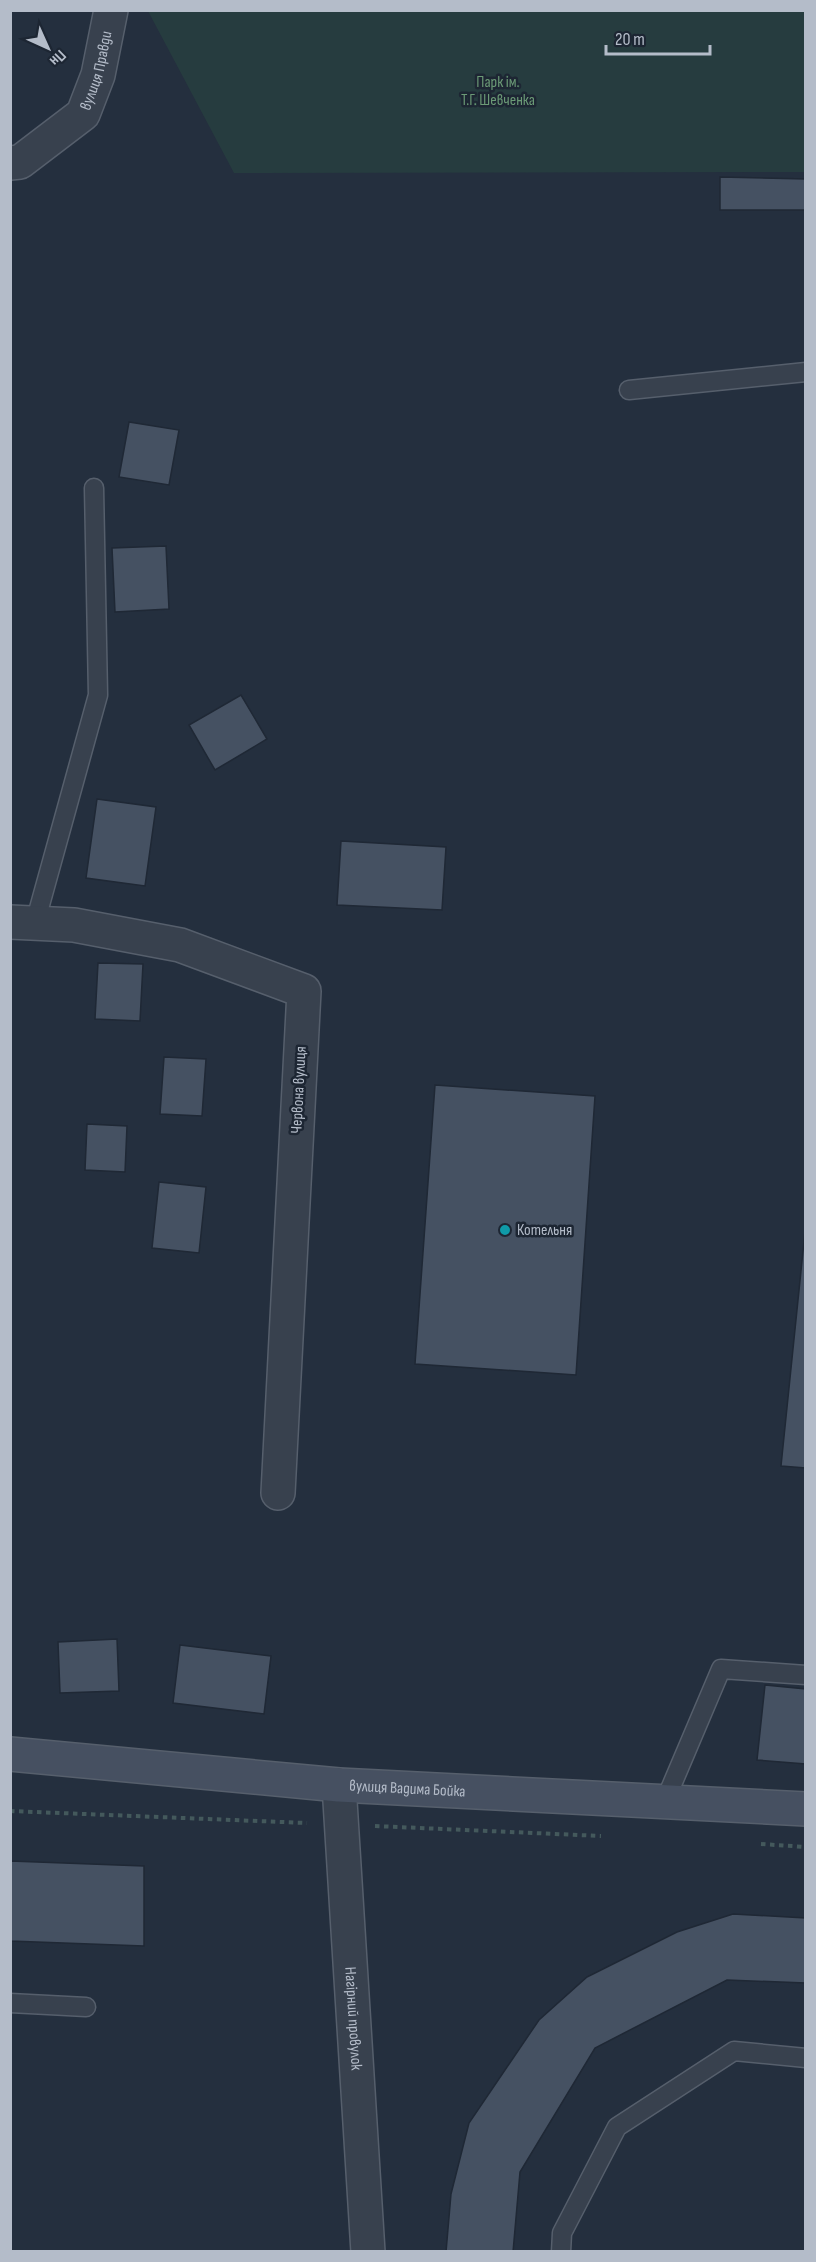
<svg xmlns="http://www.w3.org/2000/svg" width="816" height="2262" font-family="'Sofia Sans Condensed',sans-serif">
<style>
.green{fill:#263c3f}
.building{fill:#455162;stroke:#1f2835;stroke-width:1.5}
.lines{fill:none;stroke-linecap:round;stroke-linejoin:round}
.lane-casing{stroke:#565f6c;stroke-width:21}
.street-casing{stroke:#565f6c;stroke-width:36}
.secondary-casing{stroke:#565f6c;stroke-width:36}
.path{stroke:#44595c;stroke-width:4;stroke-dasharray:4.5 4.5;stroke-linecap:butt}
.lane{stroke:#38414e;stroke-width:18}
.street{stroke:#38414e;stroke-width:33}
.secondary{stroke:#465061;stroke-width:33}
.culture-dot{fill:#0f9aa8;stroke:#1d2633;stroke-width:2}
.labels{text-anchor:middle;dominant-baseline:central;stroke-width:5;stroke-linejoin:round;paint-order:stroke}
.street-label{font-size:16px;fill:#b4bcc9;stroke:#1d2633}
.park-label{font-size:16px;fill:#6b9a76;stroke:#1d2633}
.poi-label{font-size:16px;fill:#b4bcc9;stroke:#1d2633;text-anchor:start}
</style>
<rect width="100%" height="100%" fill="#242f3e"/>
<polygon class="green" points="148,11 805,11 805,172 234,173"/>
<g class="building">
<polygon points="720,177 806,179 806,210 720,210"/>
<polygon points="129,422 179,430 169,485 119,477"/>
<polygon points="166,546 169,609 115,612 112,548"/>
<polygon points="241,695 267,739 215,770 189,725"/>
<polygon points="97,799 156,807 145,886 86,878"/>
<polygon points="341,841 446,847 442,910 337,905"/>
<polygon points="98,963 143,964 140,1021 95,1019"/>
<polygon points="164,1057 206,1059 202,1116 160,1114"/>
<polygon points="435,1085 595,1096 576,1375 415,1364"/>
<polygon points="87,1124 127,1126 125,1172 85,1170"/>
<polygon points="159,1182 206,1187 199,1253 152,1248"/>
<polygon points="806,1222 806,1468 781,1466"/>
<polygon points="117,1639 119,1691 60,1693 58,1642"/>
<polygon points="180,1645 271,1656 264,1714 173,1703"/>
<polygon points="765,1685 806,1689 806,1764 757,1760"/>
<polygon points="10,1861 144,1866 144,1946 10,1941"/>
<polygon points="733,1914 806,1918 806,1983 727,1980 595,2048 520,2172 513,2252 446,2252 451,2194 469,2123 539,2020 587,1977 677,1932"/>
</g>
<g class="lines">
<defs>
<g id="lane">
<polyline points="629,390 806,372"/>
<polyline points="35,923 98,695 94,488"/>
<polyline points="665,1801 721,1669 806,1675"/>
<polyline points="10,2003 86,2007"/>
<polyline points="561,2252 562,2233 617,2127 734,2051 806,2058"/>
</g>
<g id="street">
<path id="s1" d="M10,163L20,162L83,114L98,75L111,10"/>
<polyline points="10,922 74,925 180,945 304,991 278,1493"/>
<path id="s2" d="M339,1785L368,2252"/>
</g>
<g id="secondary">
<path id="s3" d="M10,1754L339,1785L806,1809"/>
</g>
</defs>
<use href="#lane" class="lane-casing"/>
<use href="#street" class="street-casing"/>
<use href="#secondary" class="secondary-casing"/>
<g class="path">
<polyline points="10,1811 307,1823"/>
<polyline points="375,1826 601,1836"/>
<polyline points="761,1844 806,1847"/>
</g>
<use href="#lane" class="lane"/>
<use href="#street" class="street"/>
<use href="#secondary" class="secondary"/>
</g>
<circle class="culture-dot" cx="505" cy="1230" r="6"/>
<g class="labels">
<g class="street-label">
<text stroke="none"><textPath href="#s1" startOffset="135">вулиця Правди</textPath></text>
<text transform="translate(299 1090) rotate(-87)">Червона вулиця</text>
<text stroke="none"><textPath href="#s3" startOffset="399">вулиця Вадима Бойка</textPath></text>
<text stroke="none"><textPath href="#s2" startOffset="234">Нагірний провулок</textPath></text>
</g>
<g class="park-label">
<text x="498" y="82">Парк ім.<tspan x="498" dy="18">Т.Г. Шевченка</tspan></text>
</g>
<g class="poi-label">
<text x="517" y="1230">Котельня</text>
</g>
</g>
<rect width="816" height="2262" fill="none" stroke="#b4bcc9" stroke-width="24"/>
<g transform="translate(48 48) rotate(135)" stroke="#1d2633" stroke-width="4.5" paint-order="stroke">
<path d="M0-4.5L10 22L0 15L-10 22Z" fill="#b4bcc9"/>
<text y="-9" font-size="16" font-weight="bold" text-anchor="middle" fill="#b4bcc9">Пн</text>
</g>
<path d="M606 45v9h104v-9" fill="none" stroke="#b4bcc9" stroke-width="3"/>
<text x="615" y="45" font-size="18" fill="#b4bcc9" stroke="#1d2633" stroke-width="4.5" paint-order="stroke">20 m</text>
</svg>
